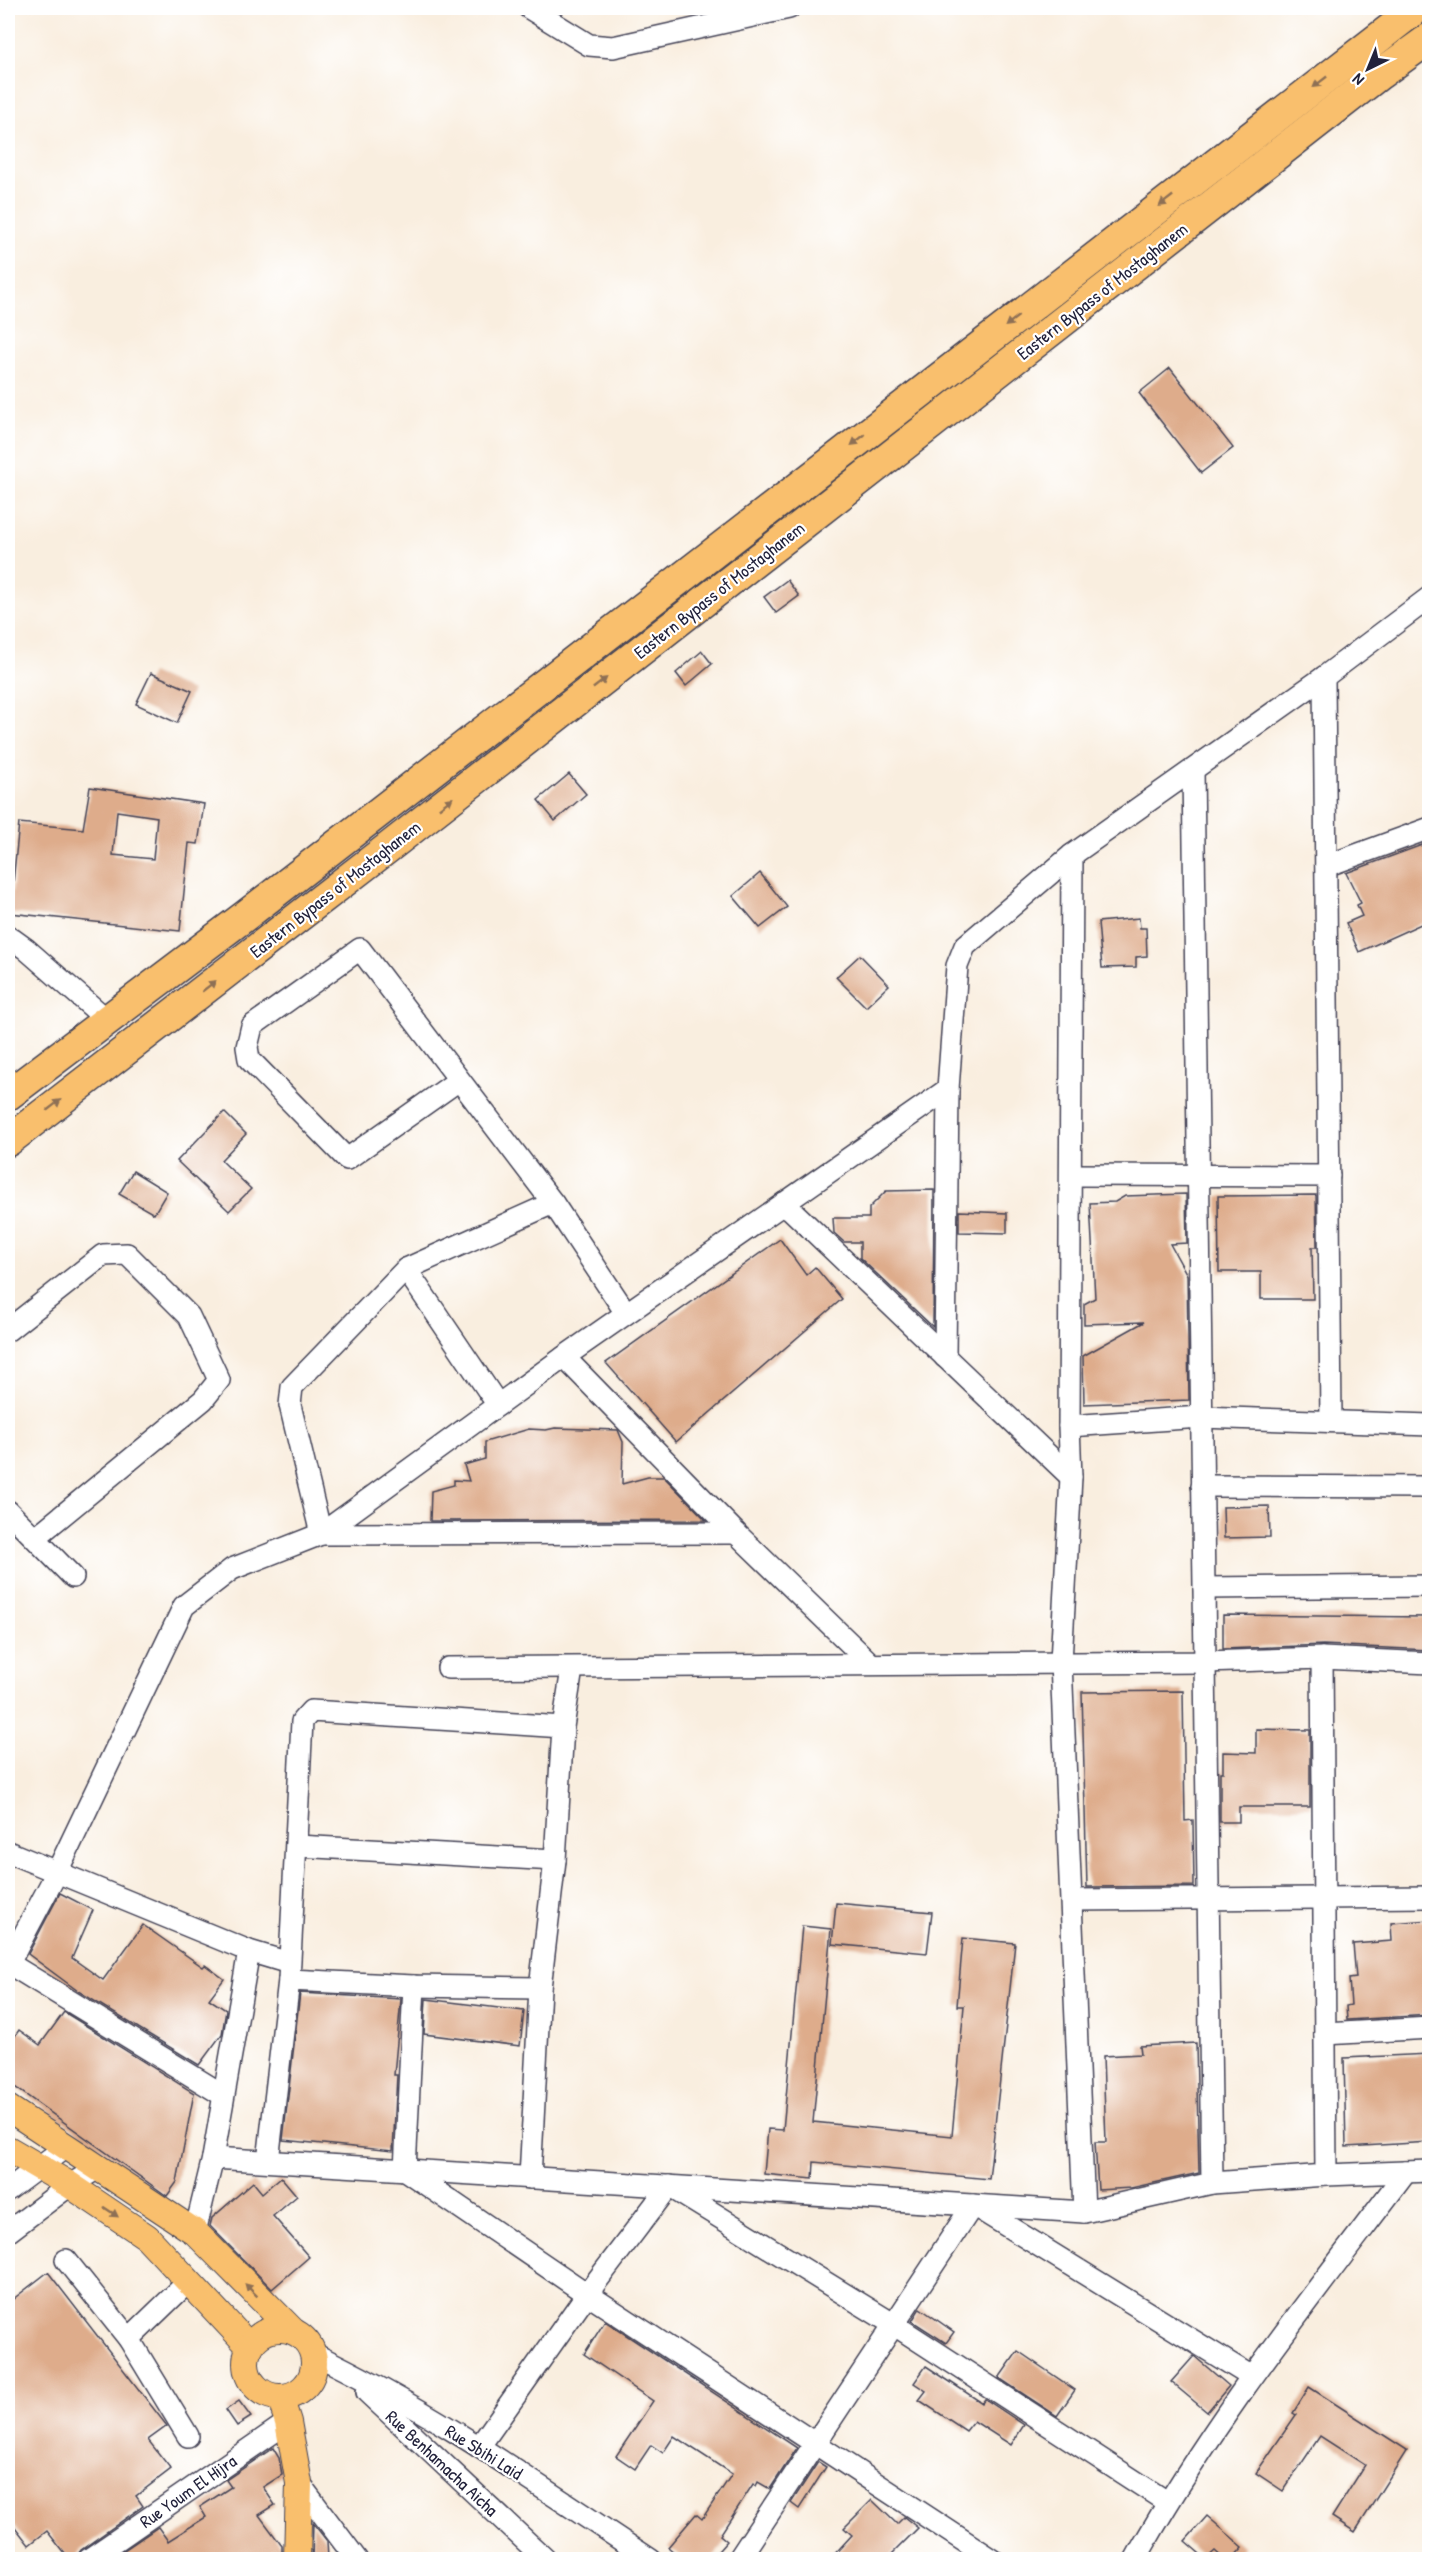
<svg xmlns="http://www.w3.org/2000/svg" width="1437" height="2567" font-family="'Patrick Hand',sans-serif">
<style>
.building{fill:#deac8b;fill-rule:evenodd}
.lines{fill:none;stroke-linecap:round;stroke-linejoin:round}
.minor-casing{stroke:#424154;stroke-width:24}
.major-casing{stroke:#424154;stroke-width:28}
.highway-casing{stroke:#424154;stroke-width:33}
.minor{stroke:#fff;stroke-width:21}
.major{stroke:#f9bf6d;stroke-width:26}
.highway{stroke:#f9bf6d;stroke-width:30}
.oneway{fill:#8e7054}
.labels{text-anchor:middle;dominant-baseline:central;stroke-width:4.5;stroke-linejoin:round;paint-order:stroke}
.street-label{font-size:18px;fill:#22223b;stroke:#fff}
</style>
<rect width="100%" height="100%" fill="#fff"/>
<filter id="ink" filterUnits="userSpaceOnUse"><feTurbulence type="fractalNoise" baseFrequency=".0167" numOctaves="2"/><feDisplacementMap in="SourceGraphic" scale="12" xChannelSelector="R" yChannelSelector="G"/><feConvolveMatrix kernelMatrix="1 2 1 2 8 2 1 2 1" color-interpolation-filters="sRGB"/></filter>
<filter id="wash" filterUnits="userSpaceOnUse"><feTurbulence type="fractalNoise" baseFrequency=".008" numOctaves="4" result="noise"/><feDisplacementMap in="SourceGraphic" scale="24" xChannelSelector="R" yChannelSelector="G"/><feGaussianBlur stdDeviation="1.35" result="paint"/><feColorMatrix in="noise" values="0 0 0 0 0 0 0 0 0 0 0 0 0 0 0 0 0 1.4 0 .05"/><feComposite in="paint" operator="in"/></filter>
<g filter="url(#wash)">
<rect width="100%" height="100%" fill="#f9eedf"/>
<g id="blocks">
<g class="building">
<polygon points="1170,368 1233,448 1201,473 1139,393"/>
<polygon points="787,580 799,596 776,613 764,597"/>
<polygon points="702,651 712,664 686,686 676,673"/>
<polygon points="151,673 192,691 177,723 136,704"/>
<polygon points="569,774 586,794 555,821 538,800"/>
<path d="M90,787L204,804L198,844L189,843L180,931L10,913L19,823L83,829ZM117,811L157,817L153,859L113,855Z"/>
<polygon points="1430,842 1430,920 1359,952 1346,923 1362,916 1357,905 1361,903 1346,873"/>
<polygon points="760,873 787,907 760,928 733,896"/>
<polygon points="1139,918 1140,928 1146,928 1147,956 1136,957 1136,967 1102,968 1098,922"/>
<polygon points="860,955 889,985 866,1007 836,977"/>
<polygon points="224,1112 246,1134 221,1160 251,1189 229,1211 177,1161"/>
<polygon points="133,1171 167,1192 154,1214 119,1194"/>
<polygon points="934,1190 933,1327 860,1258 860,1242 844,1242 834,1233 833,1218 869,1218 869,1208 886,1191"/>
<polygon points="1186,1194 1187,1243 1170,1244 1187,1275 1189,1400 1084,1404 1083,1356 1144,1322 1084,1324 1084,1304 1095,1298 1090,1203 1115,1202 1125,1196"/>
<polygon points="1316,1195 1317,1247 1312,1247 1313,1299 1261,1299 1261,1272 1219,1272 1218,1196"/>
<polygon points="959,1211 1007,1213 1007,1233 959,1232"/>
<polygon points="780,1239 806,1275 815,1267 842,1299 676,1442 606,1363"/>
<polygon points="555,1428 618,1430 623,1442 622,1484 648,1477 664,1477 706,1520 430,1521 431,1491 454,1485 454,1480 469,1481 464,1465 485,1459 485,1442 529,1429 546,1430"/>
<polygon points="1269,1506 1270,1537 1224,1538 1223,1507"/>
<polygon points="1223,1615 1430,1617 1430,1650 1323,1645 1223,1649"/>
<polygon points="1183,1691 1185,1821 1193,1820 1194,1886 1087,1887 1082,1692"/>
<polygon points="1256,1729 1310,1730 1310,1807 1239,1807 1239,1822 1220,1822 1220,1772 1223,1772 1223,1752 1256,1753"/>
<polygon points="60,1893 93,1910 72,1958 103,1980 143,1925 203,1967 205,1965 224,1979 209,1999 226,2010 222,2034 199,2065 78,1991 28,1954"/>
<polygon points="836,1903 932,1912 927,1953 832,1944"/>
<polygon points="1430,1920 1430,2015 1347,2020 1346,2006 1351,2005 1349,1979 1356,1978 1353,1944 1392,1941 1391,1923"/>
<polygon points="802,1926 831,1929 813,2122 952,2136 964,2006 957,2006 963,1938 1015,1943 989,2179 814,2162 813,2179 764,2174 768,2129 783,2130"/>
<polygon points="300,1993 401,1999 394,2075 397,2075 393,2151 283,2140"/>
<polygon points="426,1999 524,2011 520,2046 424,2034"/>
<polygon points="64,2012 194,2093 177,2182 167,2196 8,2082 8,2046 19,2030 40,2045"/>
<polygon points="1196,2043 1199,2173 1131,2188 1098,2190 1095,2142 1106,2142 1103,2056 1141,2054 1140,2046"/>
<polygon points="1430,2054 1430,2142 1346,2147 1344,2058"/>
<polygon points="281,2177 297,2196 273,2216 309,2257 272,2289 210,2226 212,2218 253,2182 262,2193"/>
<polygon points="48,2272 167,2426 148,2440 171,2469 136,2496 143,2506 81,2550 75,2559 69,2559 47,2531 29,2545 8,2518 8,2303"/>
<polygon points="920,2308 954,2332 946,2343 912,2321"/>
<polygon points="605,2321 797,2448 770,2489 758,2482 756,2486 753,2484 720,2535 727,2541 711,2559 682,2559 668,2547 696,2514 702,2519 732,2474 674,2436 663,2453 651,2445 635,2469 616,2456 653,2401 584,2354"/>
<polygon points="1018,2351 1075,2390 1057,2416 999,2378"/>
<polygon points="1194,2356 1229,2386 1207,2412 1171,2382"/>
<polygon points="926,2366 982,2403 985,2399 1024,2425 1011,2445 974,2421 966,2431 919,2400 926,2391 914,2383"/>
<polygon points="1309,2387 1407,2450 1355,2532 1332,2517 1365,2465 1320,2436 1283,2491 1256,2473 1296,2415 1293,2413"/>
<polygon points="239,2401 251,2417 237,2426 226,2410"/>
<polygon points="273,2448 279,2458 282,2475 263,2487 275,2505 259,2515 282,2546 282,2554 275,2559 111,2559 158,2527 168,2541 206,2517 200,2507 231,2487 226,2480"/>
<polygon points="818,2462 826,2467 799,2509 791,2503"/>
<polygon points="872,2500 897,2524 904,2517 918,2528 887,2559 830,2559 852,2535 844,2528"/>
<polygon points="1207,2516 1243,2547 1232,2559 1224,2559 1215,2551 1206,2559 1185,2541"/>
<polygon points="313,2523 327,2541 328,2559 312,2559"/>
</g>
</g>
</g>
<g filter="url(#ink)">
<use href="#blocks" fill-opacity="0" stroke="#424154" stroke-width="1.5"/>
<g class="lines">
<defs>
<g id="minor">
<polyline points="529,8 589,45 613,47 789,8"/>
<polyline points="1324,677 1331,1421"/>
<polyline points="1193,770 1212,2183"/>
<polyline points="1072,855 1069,1426 1071,1477 1061,1662 1084,2212"/>
<polyline points="1326,866 1430,828"/>
<polyline points="8,936 26,949 107,1020"/>
<polyline points="459,1080 347,1159 249,1059 247,1047 252,1026 360,949 553,1203"/>
<polyline points="1072,1175 1329,1176"/>
<polyline points="784,1203 1071,1477"/>
<polyline points="406,1269 498,1405"/>
<polyline points="626,1313 553,1203 406,1269 292,1387 290,1405 321,1534 736,1533"/>
<polyline points="8,1330 103,1255 127,1254 189,1316 219,1380 203,1400 36,1537"/>
<polyline points="564,1357 736,1533 871,1664"/>
<polyline points="945,1357 948,1089 957,966 965,946 1072,855 1324,677 1430,597"/>
<polyline points="1069,1426 1201,1417 1430,1425"/>
<polyline points="1202,1486 1430,1487"/>
<polyline points="8,1511 73,1577"/>
<polyline points="1204,1588 1430,1586"/>
<polyline points="1322,1658 1326,2175"/>
<polyline points="448,1668 1205,1662 1322,1658 1430,1663"/>
<polyline points="297,1846 555,1860"/>
<polyline points="8,1852 249,1951 289,1963"/>
<polyline points="1072,1900 1430,1897"/>
<polyline points="8,1963 223,2095"/>
<polyline points="8,1965 56,1874 184,1606 232,1569 321,1534 564,1357 948,1089"/>
<polyline points="289,1980 414,1986 540,1988"/>
<polyline points="414,1986 405,2170 587,2294 993,2560"/>
<polyline points="1325,2034 1430,2028"/>
<polyline points="213,2158 249,1951"/>
<polyline points="268,2161 289,1980 302,1721 311,1711 563,1727"/>
<polyline points="530,2178 540,1988 555,1860 563,1727 572,1669"/>
<polyline points="8,2190 67,2146"/>
<polyline points="8,2232 70,2185 98,2168"/>
<polyline points="195,2232 213,2158 1084,2212 1212,2183 1326,2175 1430,2171"/>
<polyline points="66,2260 129,2339 188,2436"/>
<polyline points="129,2339 189,2281"/>
<path d="M312,2353C430,2409 542,2488 651,2560"/>
<polyline points="367,2392 546,2560"/>
<polyline points="479,2447 587,2294 669,2186 893,2324 1167,2502"/>
<polyline points="299,2483 357,2560"/>
<polyline points="88,2560 288,2422"/>
<polyline points="738,2560 973,2205 1252,2377"/>
<path d="M1135,2560C1212,2421 1311,2298 1406,2172"/>
</g>
<g id="major">
<polyline points="8,2108 195,2232 293,2331"/>
<polyline points="8,2149 70,2185 147,2237 250,2347"/>
<circle cx="280" cy="2363" r="34"/>
<polyline points="280,2397 288,2422 299,2483 297,2560"/>
</g>
<g id="highway">
<polyline points="8,1095 245,916 1417,8"/>
<polyline points="8,1141 389,847 1380,74 1430,38"/>
</g>
</defs>
<use href="#minor" class="minor-casing"/>
<use href="#major" class="major-casing"/>
<use href="#highway" class="highway-casing"/>
<use href="#minor" class="minor"/>
<use href="#major" class="major"/>
<use href="#highway" class="highway"/>
</g>
<defs><path id="oneway-solid" d="M-6-.8H1V-3.2L6.5 0L1 3.2V.8H-6Z" transform="scale(1.5)"/></defs>
<g class="oneway">
<use href="#oneway-solid" transform="translate(1320 82) rotate(142)"/>
<use href="#oneway-solid" transform="translate(1166 201) rotate(142)"/>
<use href="#oneway-solid" transform="translate(1012 321) rotate(142)"/>
<use href="#oneway-solid" transform="translate(858 440) rotate(142)"/>
<use href="#oneway-solid" transform="translate(600 683) rotate(-38)"/>
<use href="#oneway-solid" transform="translate(446 803) rotate(-38)"/>
<use href="#oneway-solid" transform="translate(209 986) rotate(-38)"/>
<use href="#oneway-solid" transform="translate(54 1105) rotate(-38)"/>
<use href="#oneway-solid" transform="translate(111 2212) rotate(34)"/>
<use href="#oneway-solid" transform="translate(251 2290) rotate(-135)"/>
</g>
</g>
<g class="labels">
<g class="street-label">
<text transform="translate(1102 291) rotate(-38)">Eastern Bypass of Mostaghanem</text>
<text transform="translate(719 590) rotate(-38)">Eastern Bypass of Mostaghanem</text>
<text transform="translate(335 889) rotate(-38)">Eastern Bypass of Mostaghanem</text>
<text transform="translate(484 2452) rotate(32)">Rue Sbihi Laid</text>
<text transform="translate(442 2463) rotate(43)">Rue Benhamacha Aicha</text>
<text transform="translate(188 2491) rotate(-35)">Rue Youm El Hijra</text>
</g>
</g>
<rect width="1437" height="2567" fill="none" stroke="#fff" stroke-width="30"/>
<g transform="translate(1368 69) rotate(223)" stroke="#ffffff" stroke-width="4.5" paint-order="stroke">
<path d="M0-4.5L10 22L0 15L-10 22Z" fill="#22223b"/>
<text y="-9" font-size="16" font-weight="bold" text-anchor="middle" fill="#22223b">N</text>
</g>
</svg>
